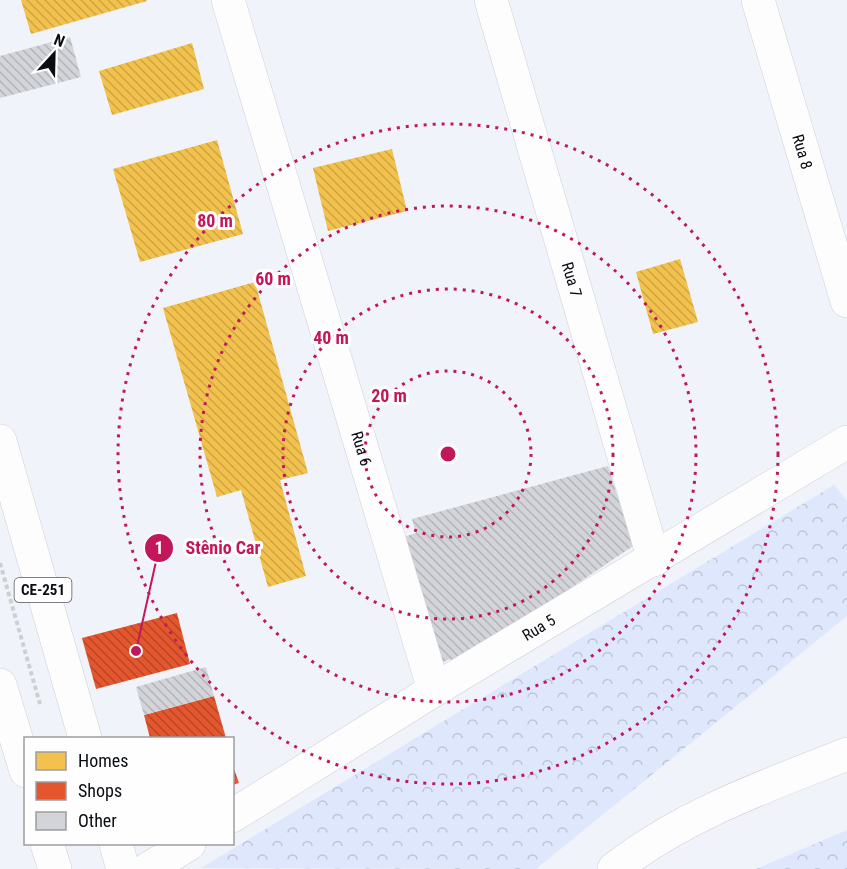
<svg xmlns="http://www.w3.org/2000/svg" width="847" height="869" font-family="'Roboto Condensed',sans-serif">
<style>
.forest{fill:url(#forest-crowns)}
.homes{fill:url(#homes-back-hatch)}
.shops{fill:url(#shops-back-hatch)}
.building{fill:url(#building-back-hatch)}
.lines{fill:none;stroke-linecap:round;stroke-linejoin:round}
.street-casing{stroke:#cdd0d6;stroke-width:34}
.primary-casing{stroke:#cdd0d6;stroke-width:34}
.path{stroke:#cfcfd1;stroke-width:4;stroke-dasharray:4.5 3;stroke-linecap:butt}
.street{stroke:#fdfdfe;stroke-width:33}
.primary{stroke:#fdfdfe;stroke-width:33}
.ring{fill:none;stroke:#c2185b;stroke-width:3;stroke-dasharray:3 6}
.labels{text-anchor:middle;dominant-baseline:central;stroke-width:6;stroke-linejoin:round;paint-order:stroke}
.shield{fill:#fefefe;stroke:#525558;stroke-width:1.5}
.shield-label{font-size:15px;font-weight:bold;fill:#090c11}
.street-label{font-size:16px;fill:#090c11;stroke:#fefefe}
.centre{fill:#c2185b;stroke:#fefefe;stroke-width:3}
.ring-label{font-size:18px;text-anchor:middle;font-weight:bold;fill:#c2185b;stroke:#fefefe;stroke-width:6;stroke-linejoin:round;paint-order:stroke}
.leader{fill:none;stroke:#c2185b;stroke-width:2}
.callout-dot{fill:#c2185b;stroke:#fefefe;stroke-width:2}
.mark-label{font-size:18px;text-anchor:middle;font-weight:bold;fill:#fff}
.callout-label{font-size:18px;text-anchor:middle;font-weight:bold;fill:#c2185b;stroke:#fefefe;stroke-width:6;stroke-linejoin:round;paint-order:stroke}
</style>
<defs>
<pattern id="forest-crowns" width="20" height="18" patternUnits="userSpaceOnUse" patternTransform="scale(1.5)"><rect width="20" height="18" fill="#dee7fc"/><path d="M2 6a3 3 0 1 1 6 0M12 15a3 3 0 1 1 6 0" fill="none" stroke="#bdc5d7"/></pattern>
<pattern id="homes-back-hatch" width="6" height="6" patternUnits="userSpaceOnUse" patternTransform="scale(1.5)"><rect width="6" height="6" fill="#f2c14e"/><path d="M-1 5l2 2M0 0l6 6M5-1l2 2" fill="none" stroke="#cea543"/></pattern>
<pattern id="shops-back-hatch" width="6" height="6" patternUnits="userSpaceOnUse" patternTransform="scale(1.5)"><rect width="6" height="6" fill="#e4572e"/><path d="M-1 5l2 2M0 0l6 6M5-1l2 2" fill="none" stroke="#b74626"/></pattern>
<pattern id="building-back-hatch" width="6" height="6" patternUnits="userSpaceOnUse" patternTransform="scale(1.5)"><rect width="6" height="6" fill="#d2d4da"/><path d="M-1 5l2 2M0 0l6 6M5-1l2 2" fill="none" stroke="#b3b5ba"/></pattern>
</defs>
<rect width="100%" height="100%" fill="#f0f3fa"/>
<g class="forest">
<polygon points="834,485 847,501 847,616 536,869 201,868"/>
<polygon points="847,830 847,869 756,869"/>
</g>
<g class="homes">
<polygon points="21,0 146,0 147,1 31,34"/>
<polygon points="192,43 204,89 112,115 99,71"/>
<polygon points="217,140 243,234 140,262 113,169"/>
<polygon points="392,149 407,211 328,231 313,168"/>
<polygon points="680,259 698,322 653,334 636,272"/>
<polygon points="255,282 308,473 280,480 306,576 268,587 241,490 217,497 163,308"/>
</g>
<g class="shops">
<polygon points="177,613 190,664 96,689 82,638"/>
<polygon points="214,696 226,738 150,738 144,715"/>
<polygon points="232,763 239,783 232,785"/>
</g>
<g class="building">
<polygon points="70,37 81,77 0,98 0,56"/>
<polygon points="608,466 633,546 454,667 450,659 443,662 404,537 416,533 412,519"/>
<polygon points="206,667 214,696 144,715 136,687"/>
</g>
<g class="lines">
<defs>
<g id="street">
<path id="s1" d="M228,0L434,690"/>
<path id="s2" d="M491,0L654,560"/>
<path id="s3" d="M758,0L847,301"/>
<path id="s4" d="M232,816L434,690L847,442"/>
<polyline points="148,869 189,844"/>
<path d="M614,869C683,815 766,786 847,754"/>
</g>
<g id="primary">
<polyline points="0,441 85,738"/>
<polyline points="0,685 26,771"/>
<polyline points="47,844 55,869"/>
<polyline points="116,844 123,869"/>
</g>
</defs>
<use href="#street" class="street-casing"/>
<use href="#primary" class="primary-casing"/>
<polyline class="path" points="0,563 40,704"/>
<use href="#street" class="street"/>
<use href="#primary" class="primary"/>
</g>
<g class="ring">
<circle cx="448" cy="454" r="83"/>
<circle cx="448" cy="454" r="165"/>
<circle cx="448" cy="454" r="248"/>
<circle cx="448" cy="454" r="330"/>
</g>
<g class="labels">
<rect class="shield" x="14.5" y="578" width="57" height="24" rx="4.5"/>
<g class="shield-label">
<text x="43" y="590">CE-251</text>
</g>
<g class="street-label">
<text stroke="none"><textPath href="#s3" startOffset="158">Rua 8</textPath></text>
<text stroke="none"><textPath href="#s2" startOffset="291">Rua 7</textPath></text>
<text stroke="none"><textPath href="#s1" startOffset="468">Rua 6</textPath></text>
<text stroke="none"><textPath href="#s4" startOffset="360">Rua 5</textPath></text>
</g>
</g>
<circle cx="448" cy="454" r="9" class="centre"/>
<g class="ring-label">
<text x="215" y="227">80 m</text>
<text x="273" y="285">60 m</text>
<text x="331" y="344">40 m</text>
<text x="389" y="402">20 m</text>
</g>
<path class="leader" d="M136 651L159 548"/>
<g class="callout-dot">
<circle cx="136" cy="651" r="6"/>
<circle cx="159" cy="548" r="15"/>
</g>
<g class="mark-label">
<text x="159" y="554">1</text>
</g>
<g class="callout-label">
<text x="223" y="554">Stênio Car</text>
</g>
<rect x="24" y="737" width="210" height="108" fill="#fefefe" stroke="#9c9d9f" stroke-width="1.5"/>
<rect x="36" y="752" width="30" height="18" fill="#f2c14e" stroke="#9c9d9f" stroke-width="1.5"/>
<text x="78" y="767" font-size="18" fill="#090c11">Homes</text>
<rect x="36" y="782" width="30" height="18" fill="#e4572e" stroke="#9c9d9f" stroke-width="1.5"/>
<text x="78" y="797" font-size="18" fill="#090c11">Shops</text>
<rect x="36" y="812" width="30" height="18" fill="#d2d4da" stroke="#9c9d9f" stroke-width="1.5"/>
<text x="78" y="827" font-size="18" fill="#090c11">Other</text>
<g transform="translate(54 54) rotate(22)" stroke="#fefefe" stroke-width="4.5" paint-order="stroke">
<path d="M0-4.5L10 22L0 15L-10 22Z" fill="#090c11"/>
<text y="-9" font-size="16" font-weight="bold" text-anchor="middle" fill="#090c11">N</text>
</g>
</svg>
